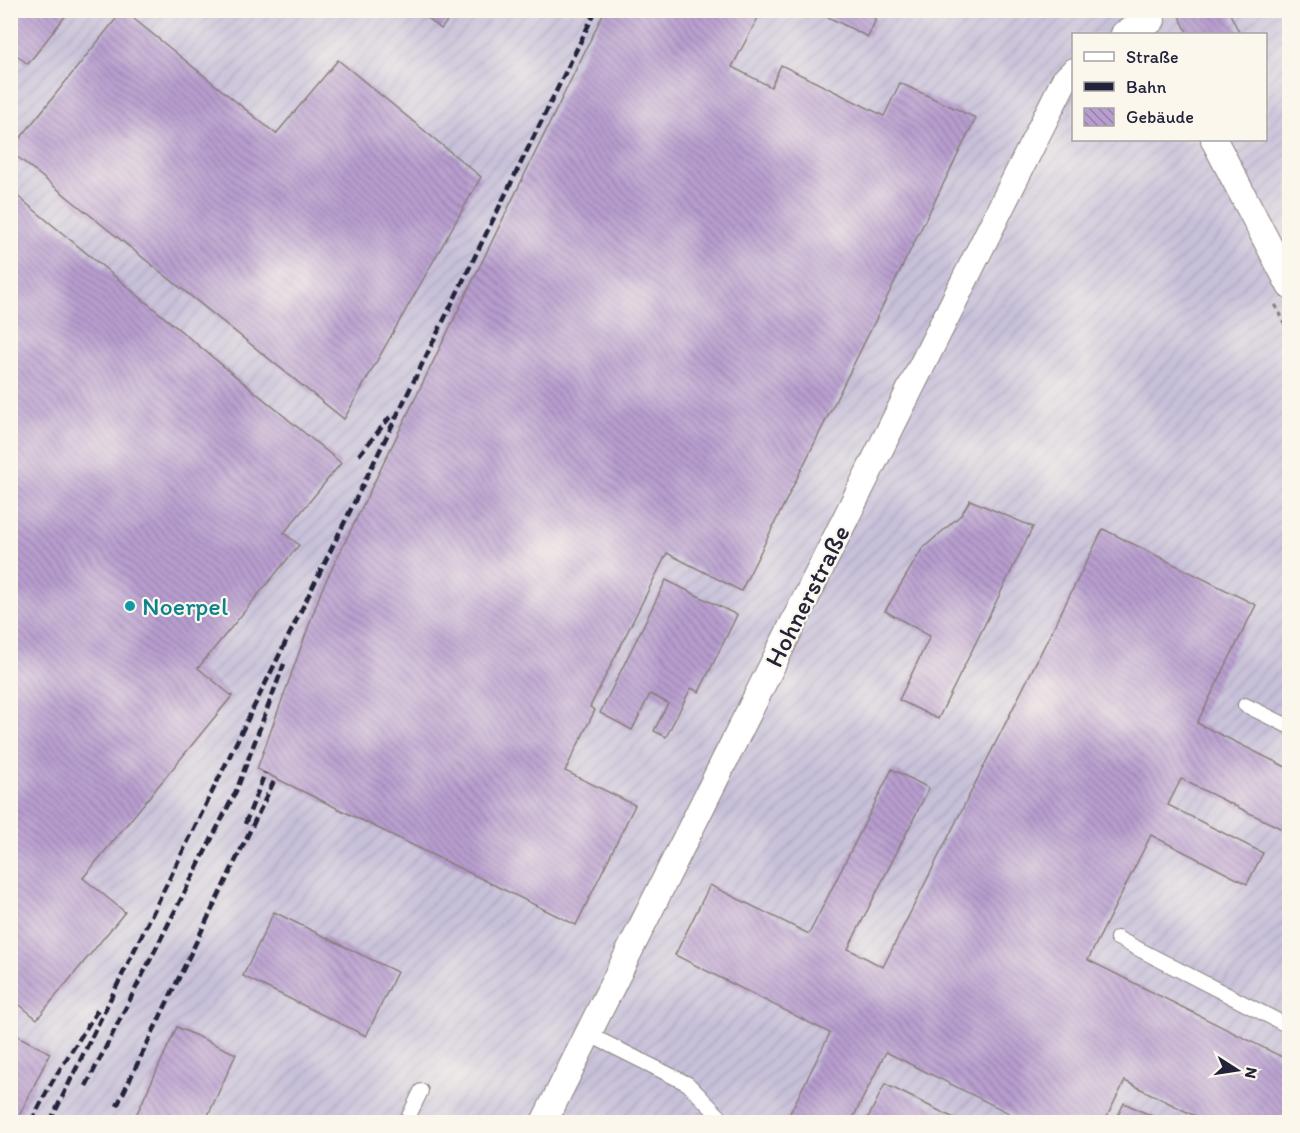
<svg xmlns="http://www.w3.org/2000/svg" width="1300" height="1133" font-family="Itim,sans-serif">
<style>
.industrial{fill:url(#industrial-furrows);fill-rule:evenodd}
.building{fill:url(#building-back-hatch)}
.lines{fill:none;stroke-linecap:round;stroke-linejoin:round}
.service-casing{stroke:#8a7f7c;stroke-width:16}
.minor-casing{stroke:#8a7f7c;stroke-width:28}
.path{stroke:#8a7f7c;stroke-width:4;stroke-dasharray:4.5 4.5;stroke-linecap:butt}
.service{stroke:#fff;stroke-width:14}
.minor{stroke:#fff;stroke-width:26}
.rail{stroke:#22223b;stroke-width:4.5;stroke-dasharray:9 4.5;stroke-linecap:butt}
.culture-dot{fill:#0f9aa8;stroke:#fbf7ec;stroke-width:2}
.labels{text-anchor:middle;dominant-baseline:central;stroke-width:4.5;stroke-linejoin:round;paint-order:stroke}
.street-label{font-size:26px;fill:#22223b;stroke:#fbf7ec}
.culture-label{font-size:26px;fill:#0d838f;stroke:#fbf7ec;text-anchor:start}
</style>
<defs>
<pattern id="industrial-furrows" width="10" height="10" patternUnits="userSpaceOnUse" patternTransform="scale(1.5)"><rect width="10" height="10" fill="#c7c0d9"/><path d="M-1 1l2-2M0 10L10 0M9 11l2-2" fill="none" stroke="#aba5bb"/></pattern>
<pattern id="building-back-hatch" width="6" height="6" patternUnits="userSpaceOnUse" patternTransform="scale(1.5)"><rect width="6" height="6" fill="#b89ecf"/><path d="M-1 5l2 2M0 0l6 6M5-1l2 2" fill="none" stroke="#9580a9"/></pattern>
</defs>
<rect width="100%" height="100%" fill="#fbf7ec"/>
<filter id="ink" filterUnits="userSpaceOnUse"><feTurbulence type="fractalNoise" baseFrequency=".0167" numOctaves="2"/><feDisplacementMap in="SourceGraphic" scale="12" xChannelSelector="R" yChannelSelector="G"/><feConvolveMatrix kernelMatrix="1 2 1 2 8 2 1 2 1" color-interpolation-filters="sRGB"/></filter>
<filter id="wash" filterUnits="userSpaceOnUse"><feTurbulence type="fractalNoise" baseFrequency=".008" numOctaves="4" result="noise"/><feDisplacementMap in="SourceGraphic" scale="24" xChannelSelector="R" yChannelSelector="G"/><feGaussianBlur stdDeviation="1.35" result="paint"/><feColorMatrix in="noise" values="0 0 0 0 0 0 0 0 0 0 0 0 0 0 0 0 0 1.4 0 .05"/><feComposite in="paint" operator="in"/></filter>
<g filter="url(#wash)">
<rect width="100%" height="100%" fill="#f3dcbd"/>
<path class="industrial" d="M11,11H1289V1122H11ZM1074,34H1266V140H1074Z"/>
<g id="blocks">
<g class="building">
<polygon points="10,10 70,10 28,64 10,50"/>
<polygon points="123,10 276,134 338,60 481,177 344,419 10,151"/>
<polygon points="418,10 456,10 441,29"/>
<polygon points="605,10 762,10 732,67 771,87 781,65 884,116 900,83 976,118 741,591 667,553 590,707 595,710 565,771 635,805 576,925 257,769 322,589"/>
<polygon points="814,10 869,10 868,14 876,19 868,37"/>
<polygon points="1176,10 1228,10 1240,34 1188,34"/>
<polygon points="10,190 341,463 284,533 299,545 198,668 232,696 83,878 125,912 37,1019 10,997"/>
<polygon points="970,500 1033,527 938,719 899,700 930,636 885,611 922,549 961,515"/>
<polygon points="1103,529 1256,605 1197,723 1290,769 1290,833 1181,779 1168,805 1263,853 1247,884 1151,835 1088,960 1290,1061 1290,1122 1207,1122 1125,1081 1104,1122 1027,1122 886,1052 851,1122 800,1122 788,1117 830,1033 675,955 710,885 809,934 892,769 929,788 848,949 883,967"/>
<polygon points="666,580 737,615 699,692 691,688 666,737 654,731 668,703 650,694 632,730 600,713"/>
<polygon points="274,912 397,972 366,1036 243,976"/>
<polygon points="177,1027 236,1054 205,1122 133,1122"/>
<polygon points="10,1032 50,1053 16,1122 10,1122"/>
<polygon points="885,1084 962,1122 866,1122"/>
<polygon points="1124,1103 1165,1122 1115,1122"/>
</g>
</g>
</g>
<g filter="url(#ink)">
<use href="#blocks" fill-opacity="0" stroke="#8a7f7c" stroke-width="1.5"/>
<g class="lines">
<defs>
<g id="service">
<polyline points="1245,705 1290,727"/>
<polyline points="1117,938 1290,1027"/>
<polyline points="588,1034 688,1084 725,1122"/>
<polyline points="406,1122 421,1091"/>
</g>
<g id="minor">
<polyline points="1124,34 1152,20"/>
<polyline points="1214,140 1290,286"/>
<polyline points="544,1122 1064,81 1074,71"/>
</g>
</defs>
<use href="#service" class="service-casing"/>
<use href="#minor" class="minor-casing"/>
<polyline class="path" points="1275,305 1290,333"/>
<use href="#service" class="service"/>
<use href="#minor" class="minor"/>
<g class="rail">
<polyline points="359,455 390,417"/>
<polyline points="245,824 265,773"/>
<polyline points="86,1086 237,789 284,664"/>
<polyline points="117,1106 275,779"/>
<polyline points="31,1122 52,1082 99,1008"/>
<polyline points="50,1122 596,10"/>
</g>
</g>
</g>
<circle class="culture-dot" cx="130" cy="606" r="6"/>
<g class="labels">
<g class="street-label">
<text transform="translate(807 596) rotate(-63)">Hohnerstraße</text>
</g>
<g class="culture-label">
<text x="142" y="606">Noerpel</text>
</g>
</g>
<rect width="1300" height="1133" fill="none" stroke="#fbf7ec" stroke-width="36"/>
<rect x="1072" y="33" width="195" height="108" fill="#fbf7ec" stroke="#a4a2a5" stroke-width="1.5"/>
<rect x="1084" y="52" width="30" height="9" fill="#ffffff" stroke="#a4a2a5" stroke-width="1.5"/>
<text x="1126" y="63" font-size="18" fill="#22223b">Straße</text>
<rect x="1084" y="82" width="30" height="9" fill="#22223b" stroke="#a4a2a5" stroke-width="1.5"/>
<text x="1126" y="93" font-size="18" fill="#22223b">Bahn</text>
<rect x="1084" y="108" width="30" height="18" fill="url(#building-back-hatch)" stroke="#a4a2a5" stroke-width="1.5"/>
<text x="1126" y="123" font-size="18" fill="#22223b">Gebäude</text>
<g transform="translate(1237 1070) rotate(102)" stroke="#fbf7ec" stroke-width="4.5" paint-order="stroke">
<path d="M0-4.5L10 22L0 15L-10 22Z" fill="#22223b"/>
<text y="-9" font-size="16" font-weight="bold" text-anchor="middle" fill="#22223b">N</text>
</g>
</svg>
